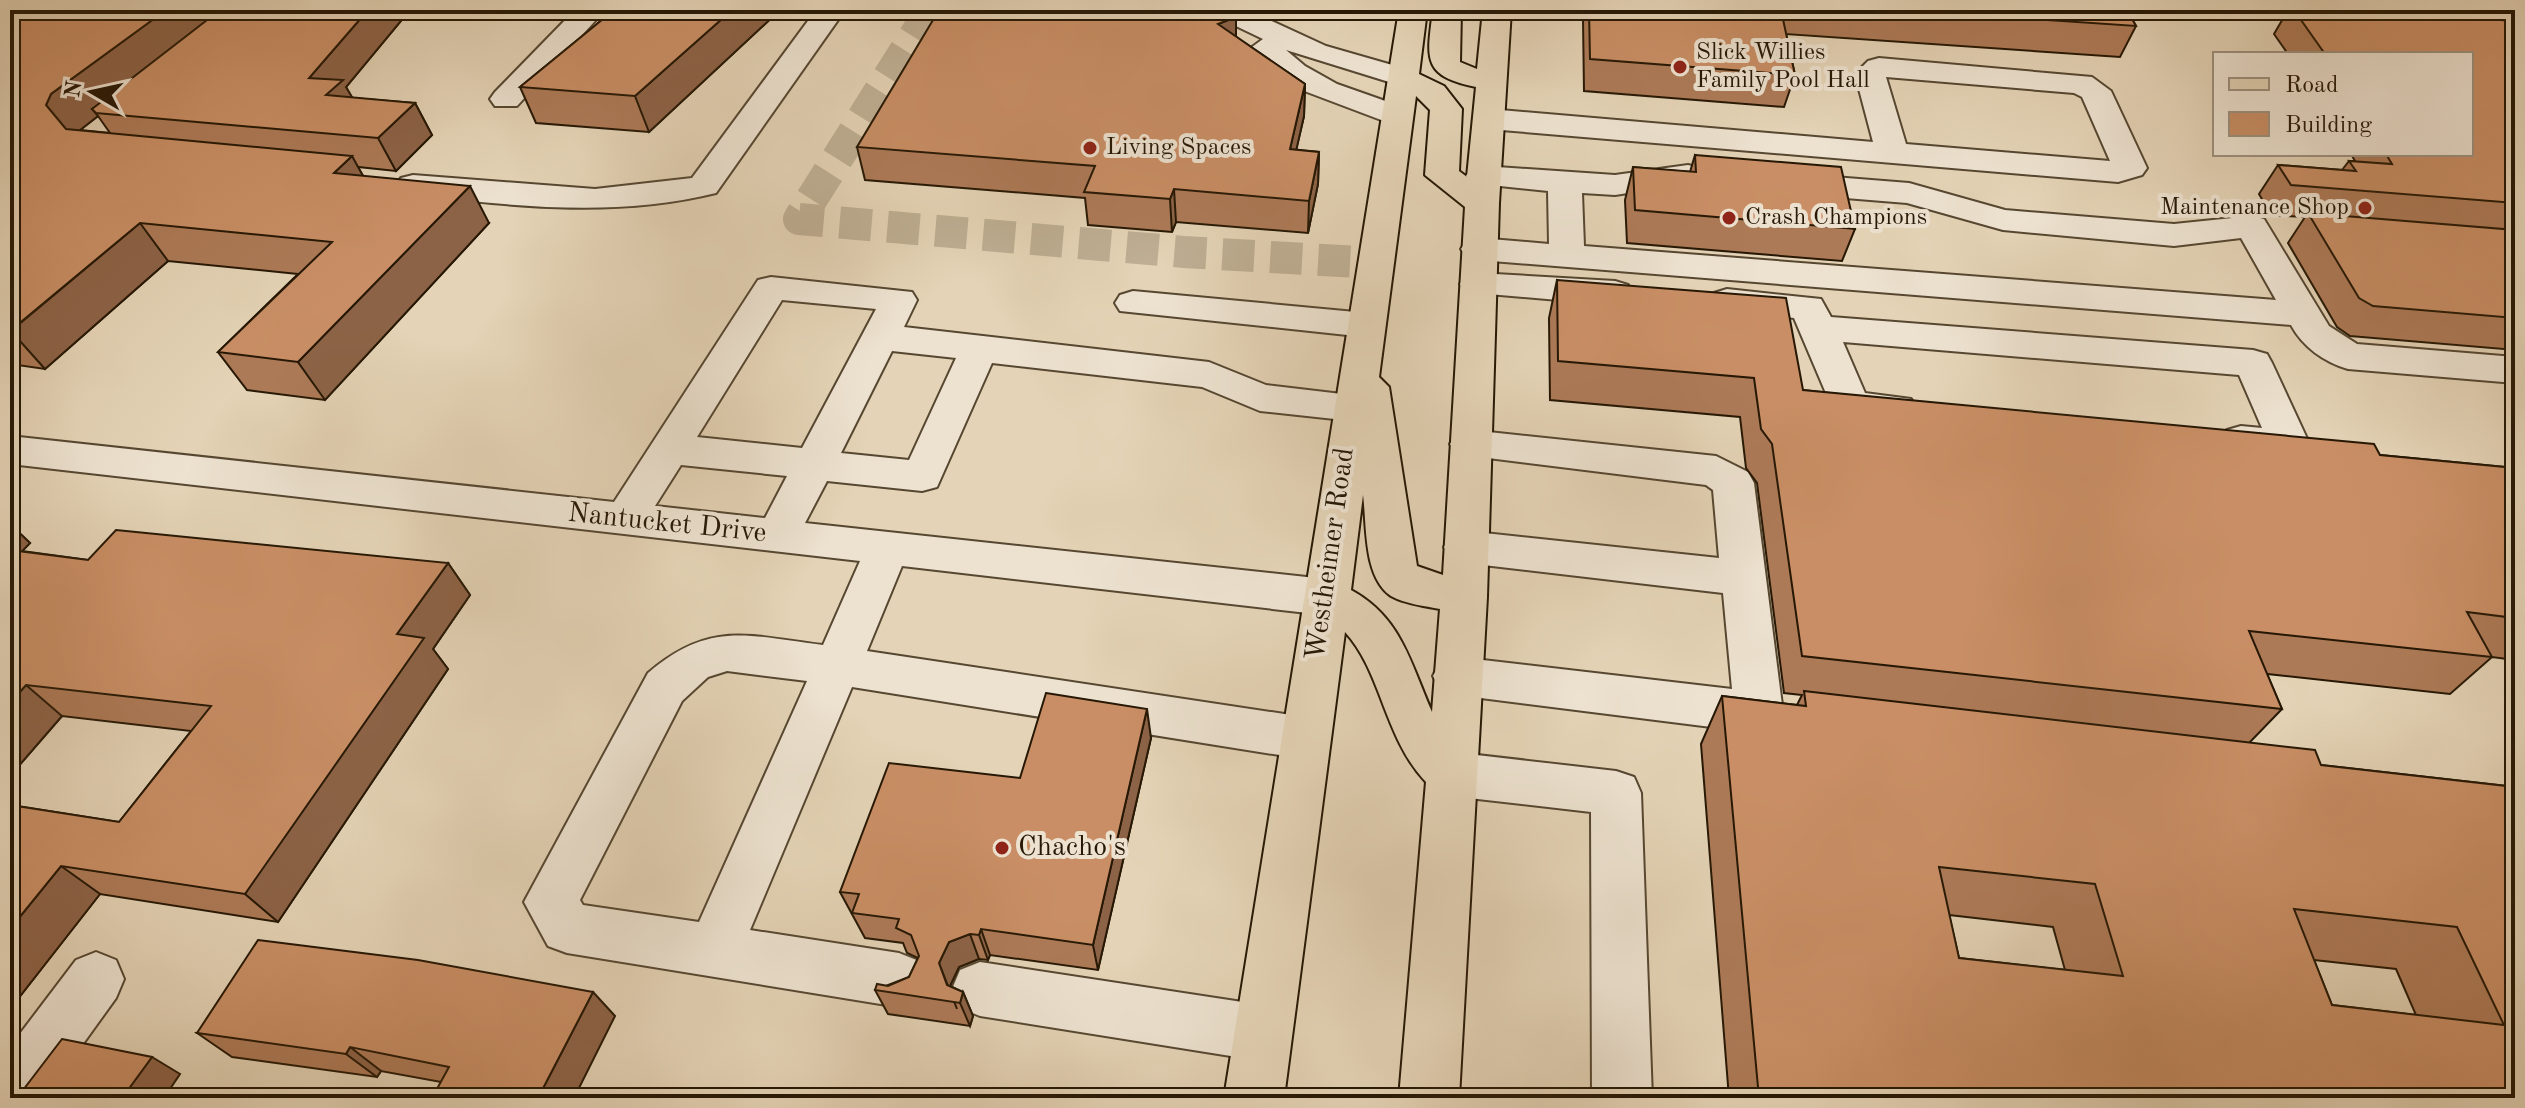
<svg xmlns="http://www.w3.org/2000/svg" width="2525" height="1108" font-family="'Old Standard TT',serif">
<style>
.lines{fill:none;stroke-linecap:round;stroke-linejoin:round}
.minor-tunnel{stroke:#beae93;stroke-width:32;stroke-dasharray:32 16;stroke-linecap:butt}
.minor-casing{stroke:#564731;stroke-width:4}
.major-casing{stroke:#261805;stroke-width:4}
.minor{fill:#ede2d0;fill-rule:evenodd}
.major{fill:#e4d3b6;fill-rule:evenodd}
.wall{fill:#ad7a57;stroke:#261805;stroke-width:2;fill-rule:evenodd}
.shaded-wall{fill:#8d6347;stroke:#261805;stroke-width:2}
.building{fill:#c98e65;stroke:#261805;stroke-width:2;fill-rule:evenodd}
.poi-dot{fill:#8f2418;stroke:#ede2d0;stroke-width:3}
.labels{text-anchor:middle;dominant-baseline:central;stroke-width:8;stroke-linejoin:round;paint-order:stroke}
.far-poi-label{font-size:24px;fill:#261805;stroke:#ede2d0;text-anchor:start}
.street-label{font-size:28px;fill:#261805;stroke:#ede2d0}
.poi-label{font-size:28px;fill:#261805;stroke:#ede2d0;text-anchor:start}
</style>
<rect width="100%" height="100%" fill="#e4d3b6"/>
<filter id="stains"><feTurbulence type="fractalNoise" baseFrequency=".0025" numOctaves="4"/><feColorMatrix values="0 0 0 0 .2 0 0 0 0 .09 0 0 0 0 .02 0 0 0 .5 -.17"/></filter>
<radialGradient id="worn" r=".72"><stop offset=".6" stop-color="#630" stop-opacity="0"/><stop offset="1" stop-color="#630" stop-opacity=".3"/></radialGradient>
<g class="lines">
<polyline class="minor-tunnel" points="931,10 799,219 1184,252 1375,263"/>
<defs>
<g id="minor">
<polygon points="575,10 605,10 517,106 495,106 490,99 495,92"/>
<path d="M816,10H845L716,193C614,218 516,206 413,195L401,192L396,185L401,178L413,175L595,189L692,178Z"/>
<polygon points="1211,10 1248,10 1326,46 1413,71 1417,77 1413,83 1402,86 1286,50 1305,66 1337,84 1408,109 1413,116 1408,123 1397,126 1299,89 1256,53 1252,47 1263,39 1215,16"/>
<path d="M1879,58L2092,77L2111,91L2147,168L2142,175L2118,182L1489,129L1478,126L1473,119L1478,112L1489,109L1873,142L1855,74L1868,61ZM1886,77L2074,93L2082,97L2110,161L1906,144Z"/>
<path d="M1688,165L1700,168L1705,175L1700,182L1615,195L1582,193L1584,246L2276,300L2241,238L2174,246L2003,230L1907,203L1784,193L1772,190L1767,183L1772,176L1784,173L1909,183L2005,210L2174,224L2252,216L2264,219L2329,326L2357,344L2515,357V383L2348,369C2324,362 2303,347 2291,325L1479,260L1466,257L1461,249L1466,241L1479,238L1549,244L1548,191L1471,183L1466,176L1471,169L1483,166L1615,175Z"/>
<polygon points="1478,273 1615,281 1628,285 1633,293 1628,301 1615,305 1465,292 1460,284 1465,276"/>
<path d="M771,277L912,292L917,300L904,327L1209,362L1266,385L1367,397L1373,407L1367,417L1353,421L1260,411L1202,387L992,363L937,487L922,491L827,481L805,523L1325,579L1341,585L1348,597L1341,609L1325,615L902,566L867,651L1304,717L1321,723L1329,738L1321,753L1304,759L852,687L750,930L899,953L919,961L927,980L919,999L899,1007L567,953L548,946L524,902L648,673C710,620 748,636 823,645L860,561L10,464V436L614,502L758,280ZM782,300L876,309L802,448L697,437ZM892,351L956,358L909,460L841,453ZM681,465L787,476L765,518L655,506ZM727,671L807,681L699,922L583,905L580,900L682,701L708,677Z"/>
<path d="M1727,289L1821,299L1831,317L2253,350L2267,354L2272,363L2310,445L2304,455L2290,459L2227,450L2221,440L2227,430L2241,426L2262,428L2239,375L1843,342L1865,393L1911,399L1917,409L1911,419C1888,425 1860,421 1837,415L1831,405L1794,318L1714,309L1709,301L1714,293Z"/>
<polygon points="1133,291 1366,313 1379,316 1385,325 1379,334 1366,337 1120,311 1115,303 1120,295"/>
<polygon points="1470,430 1716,456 1748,472 1754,483 1783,713 1776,727 1759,733 1457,695 1440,690 1433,676 1440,662 1457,657 1732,689 1723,593 1466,563 1451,559 1444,547 1451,535 1466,531 1719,558 1713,490 1706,485 1456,454 1450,444 1456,434"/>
<polygon points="1451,752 1616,771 1634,777 1641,793 1652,1098 1592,1098 1591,812 1451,796 1433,789 1426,774 1433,759"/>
<polygon points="96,952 116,960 124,979 116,998 44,1098 10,1098 10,1047 76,960"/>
<polygon points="980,962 1262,1005 1282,1013 1291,1033 1282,1053 1262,1061 980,1016 960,1008 952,989 960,970"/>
</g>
<path id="major" d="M1399,10H1427L1419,74L1444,86L1462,109L1459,171L1467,177L1476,87C1421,76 1427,58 1433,10H1461L1460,62L1477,69L1483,10H1511L1499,203L1487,597L1459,1098H1399L1426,782C1384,738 1382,672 1345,632L1284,1098H1224ZM1416,96L1430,110L1425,175L1465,207L1443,575L1417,566L1389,387L1379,377ZM1363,495C1367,525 1363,577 1391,596C1405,604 1425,606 1440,609L1432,712C1410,662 1401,617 1351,590Z"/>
</defs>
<use href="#minor" class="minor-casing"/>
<use href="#major" class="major-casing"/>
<use href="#minor" class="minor"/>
<use href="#major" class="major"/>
</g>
<g class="wall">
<path d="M10,10H202L207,19L220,10H410L346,87L352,98L415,103L432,135L396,171L358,167L363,176L489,223L325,400L247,390L218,352L298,274L168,261L45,369L10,364ZM98,116L110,133L80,130Z"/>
<polygon points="614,10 780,10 649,132 536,123 520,87"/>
<polygon points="1545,10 2127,10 2136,26 2120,57 1786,34 1795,75 1784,107 1584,91 1583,20 1545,18"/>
<polygon points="2288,10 2348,10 2515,21 2515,350 2350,336 2337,327 2288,243 2305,217 2271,215 2259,194 2278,165 2342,170 2349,161 2355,161 2351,154 2471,154 2471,54 2288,54 2274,34"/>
<polygon points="1236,37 1305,84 1304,116 1296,150 1319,152 1318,184 1308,233 1176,222 1172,232 1088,225 1085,198 865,180 857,147"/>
<polygon points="1695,155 1855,229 1842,261 1627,243 1625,200 1633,167 1690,172"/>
<path d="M1557,280L1803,390L2380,455L2515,468V660L2492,657L2450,694L2267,674L2282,709L2249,743L2321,765L2515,787V1098H1729L1701,744L1722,696L1797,705L1802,695L1784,693L1757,483L1746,468L1740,417L1550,400L1549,318ZM1949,915L2053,927L2065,970L1959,958ZM2314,960L2396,969L2416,1015L2332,1005Z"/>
<polygon points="10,524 30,543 22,551 88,560 448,563 470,595 433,649 448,669 278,922 100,894 10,1009 10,805 119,822 191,731 62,716 10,776"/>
<polygon points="1151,738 1098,970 990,955 988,960 979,959 959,967 950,986 963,992 973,1016 970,1026 888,1014 875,990 909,977 918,958 907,953 903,943 865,938 840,892 1020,778"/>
<polygon points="615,1016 441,1082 381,1071 377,1077 232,1057 197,1033"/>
</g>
<g class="shaded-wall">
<polygon points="166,10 202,10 212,28 92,109 98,116 79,131 74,142 46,105 51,94"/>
<polygon points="368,10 410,10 346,87 361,112 345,128 309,78"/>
<polygon points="732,10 780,10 649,132 635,96"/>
<polygon points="1236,17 1236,48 1218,24"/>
<polygon points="1305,84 1304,116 1289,182 1290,149"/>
<polygon points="415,103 432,135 396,171 378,138"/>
<polygon points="1319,152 1318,184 1308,233 1309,201"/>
<polygon points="352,156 373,194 334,173"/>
<polygon points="470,186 489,223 325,400 298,362"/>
<polygon points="1174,189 1176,222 1172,232 1170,199"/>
<polygon points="140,223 168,261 45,369 11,331"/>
<polygon points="10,524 30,543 10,564"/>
<polygon points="448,563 470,595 433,649 448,669 278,922 245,894 397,634"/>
<polygon points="26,685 62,716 10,776 10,703"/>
<polygon points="1147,709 1151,738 1098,970 1093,945"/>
<polygon points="61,866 100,894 10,1009 10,929"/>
<polygon points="981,929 990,955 988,960 979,935"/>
<polygon points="970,934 979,959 959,967 949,988 957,1009 939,963 949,942"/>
<polygon points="593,992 615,1016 574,1098 538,1098"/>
<polygon points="963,992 973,1016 970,1026 960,1003"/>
<polygon points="350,1047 381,1071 377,1077 346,1054"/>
<polygon points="152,1057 180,1074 164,1098 122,1098"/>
</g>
<g class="building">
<polygon points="10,10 166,10 51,94 46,105 66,129 352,156 334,173 470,186 298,362 218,352 332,242 140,223 10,331"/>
<polygon points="220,10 368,10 309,78 343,80 326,95 415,103 378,138 96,113 92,109"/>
<polygon points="614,10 732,10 635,96 520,87"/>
<polygon points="939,10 1226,10 1236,17 1218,24 1305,84 1290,149 1319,152 1309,201 1174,189 1170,199 1084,192 1095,166 857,147"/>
<polygon points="1589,10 1781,10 1795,75 1590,59"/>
<polygon points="1900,10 2127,10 2136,26"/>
<polygon points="2294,10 2348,10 2515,21 2515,203 2291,185 2278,165 2356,171 2349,161 2392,164 2386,154 2471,154 2471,54 2325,54"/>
<polygon points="1695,155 1841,167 1855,229 1635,210 1633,167 1696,172"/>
<polygon points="2308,213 2515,230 2515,318 2373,306 2359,298"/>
<polygon points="1557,280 1786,298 1803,390 2374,444 2380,455 2515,468 2515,618 2467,612 2492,657 2249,631 2282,709 1802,656 1772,444 1761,429 1754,378 1558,361"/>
<polygon points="116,530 448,563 397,634 424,638 245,894 61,866 10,929 10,805 119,822 211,706 26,685 10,703 10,550 88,560"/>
<path d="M1804,691L2315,750L2321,765L2515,787V1098H1759L1722,696L1806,706ZM1939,867L2095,884L2123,976L1959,958ZM2294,909L2457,927L2504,1025L2332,1005Z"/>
<polygon points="1046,693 1147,709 1093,945 981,929 979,935 970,934 949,942 939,963 947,985 963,992 960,1003 875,990 877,984 888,986 909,977 919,956 911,935 896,928 899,919 852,913 859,894 840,892 889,763 1020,778"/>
<polygon points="258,940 418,960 593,992 538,1098 432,1098 449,1067 350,1047 346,1054 197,1033"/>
<polygon points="62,1039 152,1057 122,1098 17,1098"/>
</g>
<g class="poi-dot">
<circle cx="1680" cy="67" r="8"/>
<circle cx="1090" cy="148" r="8"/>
<circle cx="2365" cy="208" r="8"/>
<circle cx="1729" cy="218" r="8"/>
<circle cx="1002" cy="848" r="8"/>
</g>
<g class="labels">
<g class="far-poi-label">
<text x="1696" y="53">Slick Willies<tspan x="1696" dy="28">Family Pool Hall</tspan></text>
<text x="1106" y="148">Living Spaces</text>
<text x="2349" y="208" text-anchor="end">Maintenance Shop</text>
<text x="1745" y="218">Crash Champions</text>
</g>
<g class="street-label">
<text transform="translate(667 524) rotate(6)">Nantucket Drive</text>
<text transform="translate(1331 554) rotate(-82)">Westheimer Road</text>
</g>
<g class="poi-label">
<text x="1018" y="848">Chacho's</text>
</g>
</g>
<rect width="2525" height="1108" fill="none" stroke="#e4d3b6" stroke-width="40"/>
<rect x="12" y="12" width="2501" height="1084" fill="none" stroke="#261805" stroke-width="4"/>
<rect x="20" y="20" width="2485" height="1068" fill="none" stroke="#261805" stroke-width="2"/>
<rect x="2213" y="52" width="260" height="104" fill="#ede2d0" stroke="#9d917f" stroke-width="2"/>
<rect x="2229" y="78" width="40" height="12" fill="#e4d3b6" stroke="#9d917f" stroke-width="2"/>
<text x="2285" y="92" font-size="24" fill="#261805">Road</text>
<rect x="2229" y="112" width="40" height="24" fill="#c98e65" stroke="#9d917f" stroke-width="2"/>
<text x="2285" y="132" font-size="24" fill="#261805">Building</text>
<g transform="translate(92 92) rotate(279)" stroke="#ede2d0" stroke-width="6" paint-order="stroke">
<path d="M0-6L14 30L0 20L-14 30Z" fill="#261805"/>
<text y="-12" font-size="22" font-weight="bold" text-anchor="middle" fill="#261805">N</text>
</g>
<rect width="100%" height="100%" filter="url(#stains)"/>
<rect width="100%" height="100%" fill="url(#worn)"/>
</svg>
